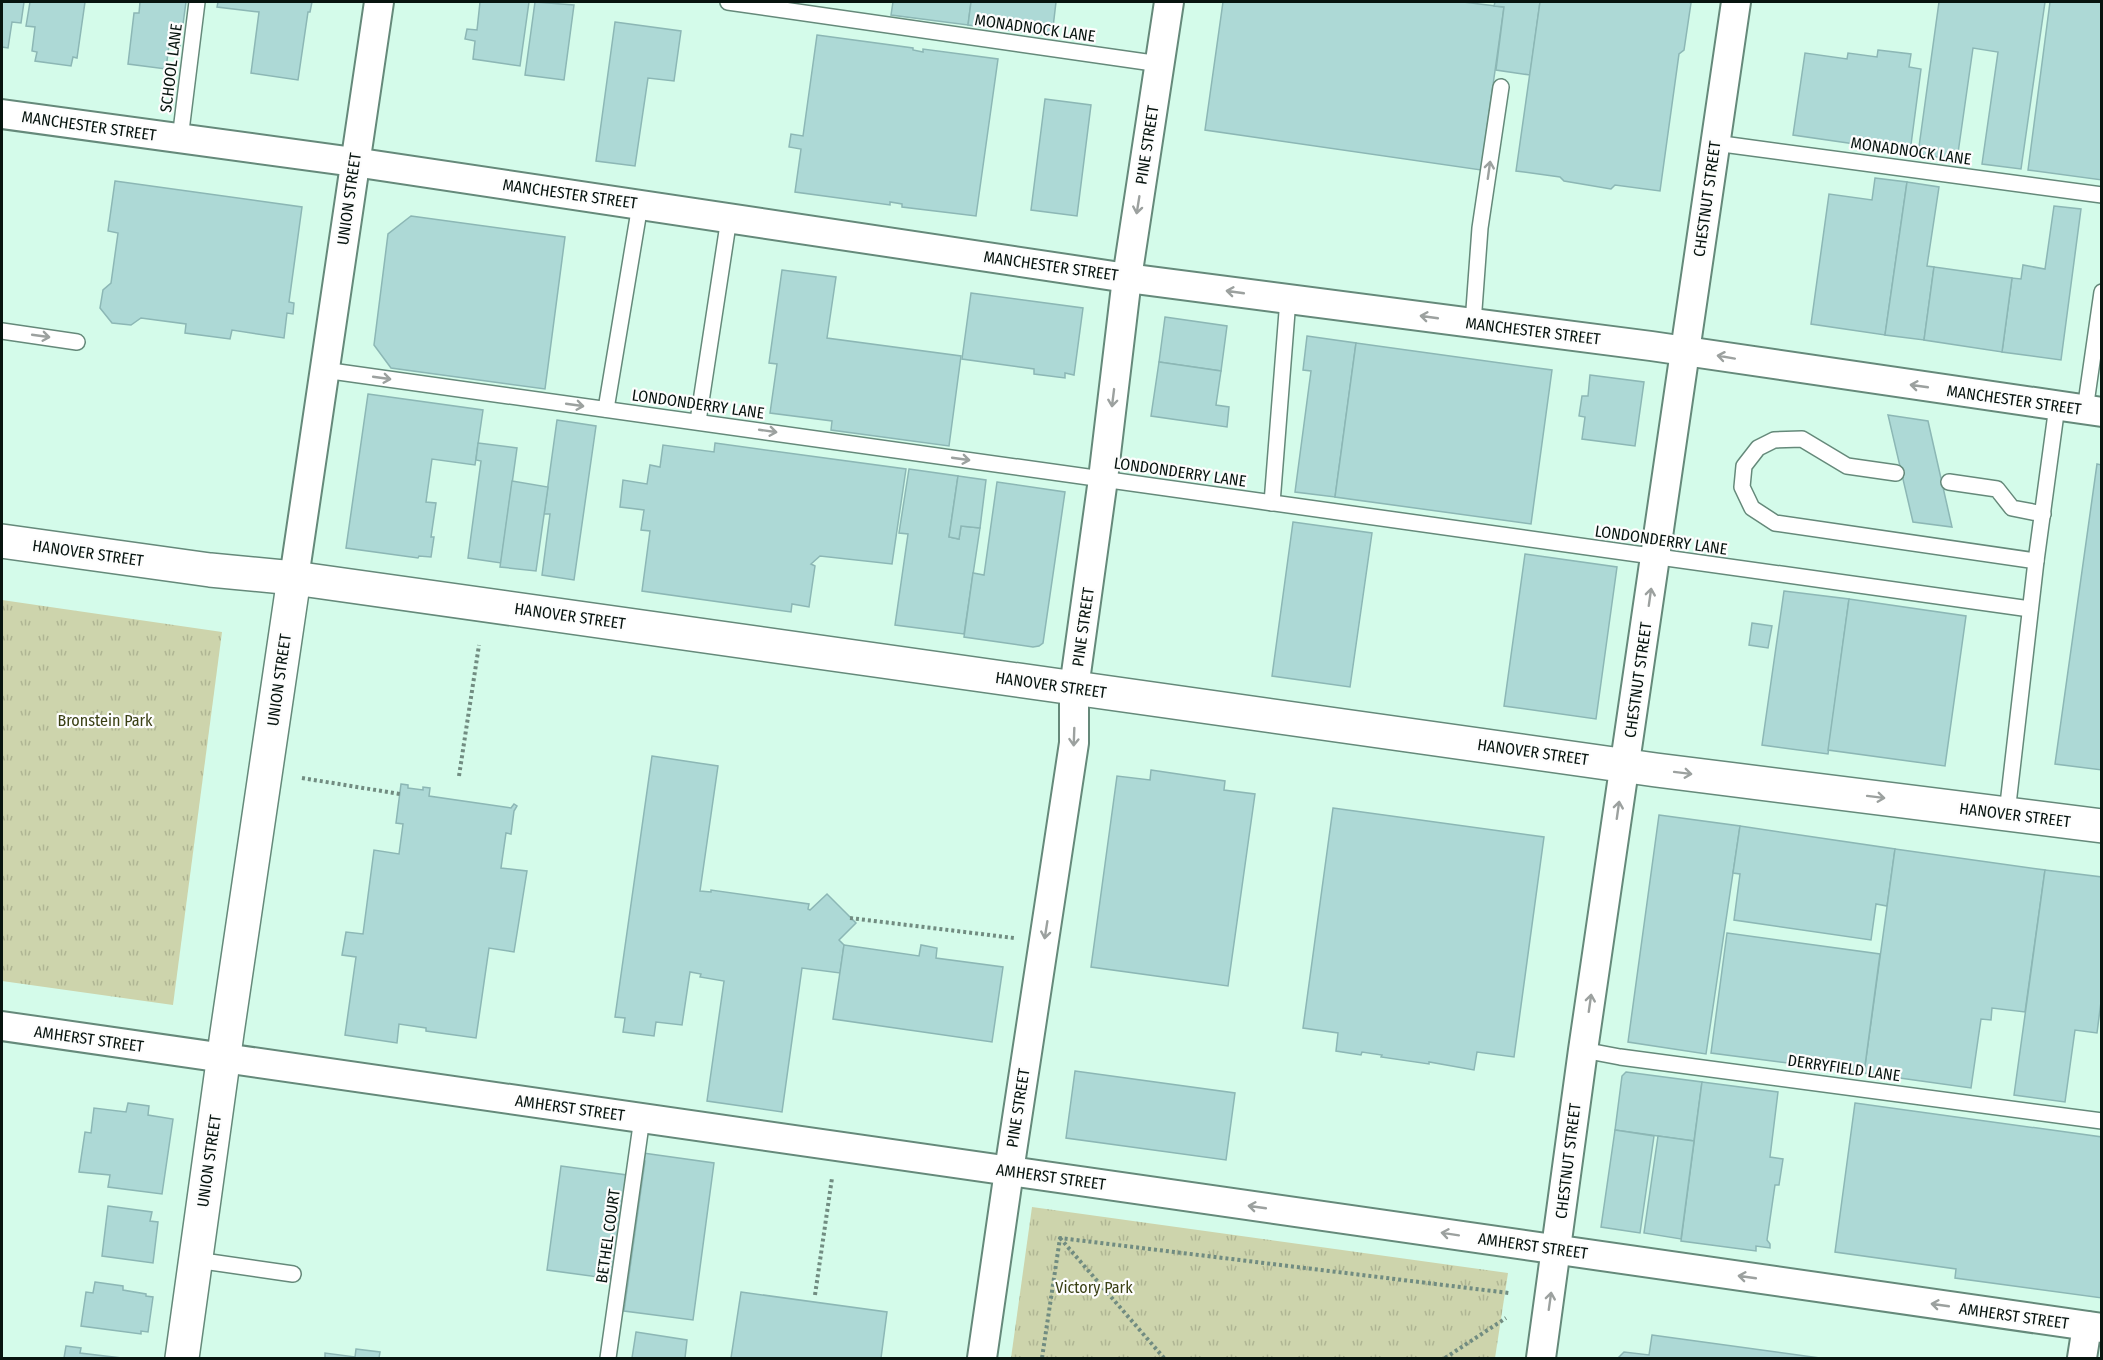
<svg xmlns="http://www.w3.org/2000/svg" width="2103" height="1360" font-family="'Fira Sans Condensed',sans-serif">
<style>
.park{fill:url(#park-tufts)}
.building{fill:#add9d6;stroke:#8cb7b5;stroke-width:1.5}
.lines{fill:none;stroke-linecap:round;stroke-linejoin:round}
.service-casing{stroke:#65897a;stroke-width:18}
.minor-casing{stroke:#65897a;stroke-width:32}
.tertiary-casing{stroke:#65897a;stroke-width:36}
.path{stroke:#718c81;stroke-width:4;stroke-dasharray:3 3;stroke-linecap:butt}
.service{stroke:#fff;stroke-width:15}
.minor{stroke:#fff;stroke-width:28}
.tertiary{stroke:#fff;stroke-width:33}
.oneway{stroke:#9ca19f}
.labels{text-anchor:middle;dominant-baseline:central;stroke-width:4.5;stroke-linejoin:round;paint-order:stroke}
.street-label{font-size:16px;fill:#07140f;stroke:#fdfdfd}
.park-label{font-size:16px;fill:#393f13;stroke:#fdfdfd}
</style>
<defs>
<pattern id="park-tufts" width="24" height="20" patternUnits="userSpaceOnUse" patternTransform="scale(1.5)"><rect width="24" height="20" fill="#cdd4ac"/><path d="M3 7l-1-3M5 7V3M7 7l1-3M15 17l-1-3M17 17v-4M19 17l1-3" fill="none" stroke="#afb593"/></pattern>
</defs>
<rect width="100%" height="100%" fill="#d4fbea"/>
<g class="park">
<polygon points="2,600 222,632 173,1005 2,981"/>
<polygon points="1032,1207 1508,1273 1495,1358 1011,1358"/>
</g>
<g class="building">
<polygon points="2,2 24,2 21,23 12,22 8,48 2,47"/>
<polygon points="30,2 85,2 77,58 73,57 71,66 35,61 37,52 32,51 35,27 26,26"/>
<polygon points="140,2 186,2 180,46 169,45 166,69 128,64 134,13 139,13"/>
<polygon points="218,2 312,2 310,12 308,12 298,80 251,73 259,12 217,7"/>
<polygon points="480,2 529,2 520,66 473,59 475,41 465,39 467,29 477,30"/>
<polygon points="535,2 574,5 564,80 525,75"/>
<polygon points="893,2 971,2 968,25 891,15"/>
<polygon points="971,2 1056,2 1052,36 968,25"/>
<polygon points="1223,2 1463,2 1504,7 1481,170 1205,130"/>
<polygon points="1495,2 1540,2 1530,75 1496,70 1504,7 1494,6"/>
<polygon points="1540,2 1689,2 1691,3 1684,50 1679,54 1660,191 1615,185 1611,189 1564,181 1560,177 1516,171"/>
<polygon points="1939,2 2045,2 2021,169 1982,164 1998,52 1973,48 1957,160 1918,154"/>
<polygon points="2050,2 2102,2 2102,180 2028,170"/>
<polygon points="615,22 681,31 674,81 648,78 635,166 596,161"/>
<polygon points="817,35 913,48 913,50 923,52 923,49 998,59 976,216 902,207 902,204 890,202 890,205 795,192 801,149 789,147 791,134 803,136"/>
<polygon points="1878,50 1911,54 1909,67 1921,69 1910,152 1793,135 1805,53 1847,59 1848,53 1877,57"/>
<polygon points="1045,99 1091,105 1077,216 1031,210"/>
<polygon points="1875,178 1907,182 1885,335 1811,324 1829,194 1872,200"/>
<polygon points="115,181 302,207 289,302 294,303 293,314 287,313 284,338 232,330 230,339 185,333 186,324 141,318 131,325 112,323 100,308 103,290 111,283 118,233 108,231"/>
<polygon points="1907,182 1939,187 1927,266 1934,267 1924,340 1885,335"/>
<polygon points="2054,206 2081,209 2061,360 2002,352 2012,278 2021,279 2023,265 2045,269"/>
<polygon points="411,216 565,237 545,389 391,368 374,345 388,234"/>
<polygon points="1934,267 2012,278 2002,352 1924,340"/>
<polygon points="782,270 836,277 827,338 961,356 949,446 831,430 832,421 770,413 777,364 769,363"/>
<polygon points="971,293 1083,308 1074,375 1065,373 1065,378 1034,374 1034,369 962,359"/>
<polygon points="1165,317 1227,326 1221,371 1159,362"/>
<polygon points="1307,336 1356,343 1335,497 1295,492 1311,371 1303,370"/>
<polygon points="1356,343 1552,370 1531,524 1335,497"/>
<polygon points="1159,362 1221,371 1216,405 1229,407 1227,427 1151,416"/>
<polygon points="1590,375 1644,382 1635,446 1582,439 1585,417 1579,416 1582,396 1588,396"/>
<polygon points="368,394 483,410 475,465 432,459 426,502 436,503 431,537 434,537 431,557 419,556 418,558 346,548"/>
<polygon points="1888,415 1928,421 1952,527 1913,522"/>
<polygon points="557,420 596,426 574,580 542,575 550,514 544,514"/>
<polygon points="478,443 517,448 501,563 468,558 481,461 476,460"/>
<polygon points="715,443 906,469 892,564 820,556 811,564 815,566 809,607 792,604 791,612 642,591 650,531 641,530 644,510 620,507 623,480 647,484 650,465 660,467 663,445 714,452"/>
<polygon points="2097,464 2102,465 2102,770 2055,764"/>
<polygon points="909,469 958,476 949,537 959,539 961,526 980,528 964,634 895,625 908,534 899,533"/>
<polygon points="958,476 986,480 980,528 961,526 959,539 949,537"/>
<polygon points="512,481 548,487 536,571 500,567"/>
<polygon points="997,482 1065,492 1043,643 1039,646 1033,647 964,637 973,573 984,575"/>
<polygon points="1293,522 1372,533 1350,687 1272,676"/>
<polygon points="1525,554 1617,567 1596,719 1504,706"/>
<polygon points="1784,591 1849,599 1828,754 1762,745"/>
<polygon points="1849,599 1966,616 1945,766 1828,750"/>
<polygon points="1752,623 1772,626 1768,648 1749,645"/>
<polygon points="652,756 718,766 700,891 711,892 711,890 809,904 808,909 810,910 827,894 856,923 839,940 844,945 840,973 802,968 782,1112 707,1101 724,981 700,977 701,974 690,972 682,1025 656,1022 654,1036 623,1032 625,1018 615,1017"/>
<polygon points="1151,770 1225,781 1224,790 1255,794 1228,986 1091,967 1117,776 1150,780"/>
<polygon points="401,784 408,785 408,788 423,790 423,787 430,788 429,796 511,808 514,804 517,806 514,811 511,834 506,833 501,868 527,871 514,952 489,948 476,1038 426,1031 426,1028 399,1024 397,1043 345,1035 356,957 342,955 346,932 363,934 374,850 399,854 403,824 396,823"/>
<polygon points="1333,808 1544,837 1514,1057 1477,1052 1474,1070 1429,1062 1429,1064 1381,1057 1382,1055 1362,1052 1361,1055 1336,1051 1338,1033 1303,1028"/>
<polygon points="1659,815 1740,826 1706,1054 1628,1042"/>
<polygon points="1740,826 1895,849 1887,906 1876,904 1871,940 1734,920 1740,874 1733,873"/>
<polygon points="1895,849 2045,870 2025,1012 1992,1008 1991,1020 1981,1019 1971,1088 1864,1073"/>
<polygon points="2045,870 2102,877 2102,994 2097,1033 2075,1030 2065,1102 2014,1095"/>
<polygon points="1727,933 1880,954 1864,1073 1711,1053"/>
<polygon points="844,945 919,956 921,945 937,948 936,958 1003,967 992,1042 833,1019"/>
<polygon points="1075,1071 1235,1093 1226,1160 1066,1138"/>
<polygon points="1626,1072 1702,1082 1694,1141 1615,1130 1622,1076"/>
<polygon points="1702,1082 1778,1092 1770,1157 1783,1159 1779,1185 1775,1185 1767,1240 1770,1244 1770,1248 1756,1246 1756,1251 1681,1241"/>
<polygon points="128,1103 149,1106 148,1115 173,1119 162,1194 108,1187 110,1175 79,1172 85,1132 91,1133 94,1108 126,1112"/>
<polygon points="1855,1103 2102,1137 2102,1298 1955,1278 1956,1269 1835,1252"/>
<polygon points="1615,1130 1654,1136 1640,1233 1601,1227"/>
<polygon points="1658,1136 1694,1141 1681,1239 1644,1233"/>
<polygon points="643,1153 714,1163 693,1320 624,1311 645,1161 642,1161"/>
<polygon points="561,1166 627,1175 613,1279 547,1270"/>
<polygon points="108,1206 152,1212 150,1221 158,1222 153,1263 102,1256"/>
<polygon points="95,1282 123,1286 123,1290 146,1294 146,1296 153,1297 148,1332 141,1331 141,1334 81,1326 86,1292 93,1293"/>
<polygon points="741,1292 887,1312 881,1358 731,1358"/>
<polygon points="636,1332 687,1340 685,1358 632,1358"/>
<polygon points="1652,1335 1820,1358 1618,1358 1624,1352 1649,1355"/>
<polygon points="66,1346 81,1348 80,1353 122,1358 64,1358"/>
<polygon points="356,1349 380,1352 379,1358 325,1358 325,1353 355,1357"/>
</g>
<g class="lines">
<defs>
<g id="service">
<polyline points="728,2 1160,64"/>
<polyline points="180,139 197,2"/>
<polyline points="1715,143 2102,195"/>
<polyline points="1473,323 1480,228 1501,87"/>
<polyline points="2,331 77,342"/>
<polyline points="324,370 2030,609"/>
<polyline points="606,409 640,205"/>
<polyline points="2085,410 2102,292"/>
<polyline points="698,421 729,218"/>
<polyline points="1896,473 1847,466 1802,439 1774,440 1758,448 1744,466 1742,487 1752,508 1775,523 2036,561"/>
<polyline points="1949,482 1997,489 2012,508 2043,514"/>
<polyline points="1272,503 1288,299"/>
<polyline points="2007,813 2036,561 2057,406"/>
<polyline points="1583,1050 1620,1057 2102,1121"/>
<polyline points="196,1260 293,1274"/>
<polyline points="608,1358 642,1118"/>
</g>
<g id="minor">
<polyline points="2,114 354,162 1127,278 1651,346 2102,412"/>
<polyline points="294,578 379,2"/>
<polyline points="2,1026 2102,1328"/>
<polyline points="982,1358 1009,1171 1074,743 1074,688 1103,479 1127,278 1169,2"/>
<polyline points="1541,1358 1583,1050 1736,2"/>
<polyline points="2082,1358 2087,1326"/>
</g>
<g id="tertiary">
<polyline points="2,541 210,570 294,578 1656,770 2102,826"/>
<polyline points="182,1358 227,1033 294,578"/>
</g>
</defs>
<use href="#service" class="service-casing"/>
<use href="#minor" class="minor-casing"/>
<use href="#tertiary" class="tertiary-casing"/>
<g class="path">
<polyline points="459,776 479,645"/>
<polyline points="302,778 400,794"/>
<polyline points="850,918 1014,938"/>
<polyline points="1060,1238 1164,1358"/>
<polyline points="815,1295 832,1178"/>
<polyline points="1042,1358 1060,1238 1509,1293"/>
<polyline points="1445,1358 1506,1318"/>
</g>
<use href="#service" class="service"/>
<use href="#minor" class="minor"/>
<use href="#tertiary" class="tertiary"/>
</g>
<defs><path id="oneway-shaft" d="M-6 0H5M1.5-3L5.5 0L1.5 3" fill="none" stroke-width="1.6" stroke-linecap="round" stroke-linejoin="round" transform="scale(1.5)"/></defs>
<g class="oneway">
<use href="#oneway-shaft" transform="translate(1489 170) rotate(-82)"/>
<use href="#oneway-shaft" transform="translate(1138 205) rotate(99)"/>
<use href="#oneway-shaft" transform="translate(1235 292) rotate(-172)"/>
<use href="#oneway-shaft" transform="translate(1429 317) rotate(-172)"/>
<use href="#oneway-shaft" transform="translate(41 336) rotate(8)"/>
<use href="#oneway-shaft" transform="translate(1726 357) rotate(-170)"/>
<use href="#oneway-shaft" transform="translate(382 378) rotate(8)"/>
<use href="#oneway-shaft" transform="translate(1919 386) rotate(-172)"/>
<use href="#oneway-shaft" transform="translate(1113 398) rotate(97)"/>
<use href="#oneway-shaft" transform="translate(575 405) rotate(8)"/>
<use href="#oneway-shaft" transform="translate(768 431) rotate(8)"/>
<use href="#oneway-shaft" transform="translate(961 459) rotate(8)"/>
<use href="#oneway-shaft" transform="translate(1650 597) rotate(-82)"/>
<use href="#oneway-shaft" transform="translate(1074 737) rotate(92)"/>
<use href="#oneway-shaft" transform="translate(1683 773) rotate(7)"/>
<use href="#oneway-shaft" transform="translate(1876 797) rotate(7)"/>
<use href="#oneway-shaft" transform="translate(1618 810) rotate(-82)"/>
<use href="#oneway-shaft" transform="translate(1046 930) rotate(99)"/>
<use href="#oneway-shaft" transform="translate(1590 1003) rotate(-82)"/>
<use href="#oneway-shaft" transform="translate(1257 1207) rotate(-172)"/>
<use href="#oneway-shaft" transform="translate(1450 1234) rotate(-171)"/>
<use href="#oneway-shaft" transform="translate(1747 1277) rotate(-172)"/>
<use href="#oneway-shaft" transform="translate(1550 1301) rotate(-82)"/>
<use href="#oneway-shaft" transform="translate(1940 1305) rotate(-172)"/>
</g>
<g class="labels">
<g class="street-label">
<text transform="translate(1035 28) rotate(8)">MONADNOCK LANE</text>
<text transform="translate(171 68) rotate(-83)">SCHOOL LANE</text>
<text transform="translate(89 126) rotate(8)">MANCHESTER STREET</text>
<text transform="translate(1147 145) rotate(-81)">PINE STREET</text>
<text transform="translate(1911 151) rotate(8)">MONADNOCK LANE</text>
<text transform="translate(570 194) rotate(8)">MANCHESTER STREET</text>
<text transform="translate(349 199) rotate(-82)">UNION STREET</text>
<text transform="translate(1707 199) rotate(-82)">CHESTNUT STREET</text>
<text transform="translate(1051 266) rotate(8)">MANCHESTER STREET</text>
<text transform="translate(1533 331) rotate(7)">MANCHESTER STREET</text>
<text transform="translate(2014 400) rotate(8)">MANCHESTER STREET</text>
<text transform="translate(698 404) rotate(8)">LONDONDERRY LANE</text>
<text transform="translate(1180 472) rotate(8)">LONDONDERRY LANE</text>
<text transform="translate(1661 540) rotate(8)">LONDONDERRY LANE</text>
<text transform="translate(88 553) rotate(8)">HANOVER STREET</text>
<text transform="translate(570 616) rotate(8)">HANOVER STREET</text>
<text transform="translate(1083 627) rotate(-82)">PINE STREET</text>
<text transform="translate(279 680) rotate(-82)">UNION STREET</text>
<text transform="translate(1638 680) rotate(-82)">CHESTNUT STREET</text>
<text transform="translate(1051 685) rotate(8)">HANOVER STREET</text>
<text transform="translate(1533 752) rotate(8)">HANOVER STREET</text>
<text transform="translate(2015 815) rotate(7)">HANOVER STREET</text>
<text transform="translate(89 1039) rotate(8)">AMHERST STREET</text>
<text transform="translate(1844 1068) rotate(8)">DERRYFIELD LANE</text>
<text transform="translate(570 1108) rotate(8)">AMHERST STREET</text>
<text transform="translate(1018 1108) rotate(-81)">PINE STREET</text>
<text transform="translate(209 1161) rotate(-82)">UNION STREET</text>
<text transform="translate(1568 1161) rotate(-83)">CHESTNUT STREET</text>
<text transform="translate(1051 1177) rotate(8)">AMHERST STREET</text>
<text transform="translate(608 1236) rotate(-82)">BETHEL COURT</text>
<text transform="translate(1533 1246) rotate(8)">AMHERST STREET</text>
<text transform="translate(2014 1316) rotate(8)">AMHERST STREET</text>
</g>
<g class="park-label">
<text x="105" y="720">Bronstein Park</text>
<text x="1094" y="1287">Victory Park</text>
</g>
</g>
<rect width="2103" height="1360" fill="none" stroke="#07140f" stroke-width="6"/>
</svg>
